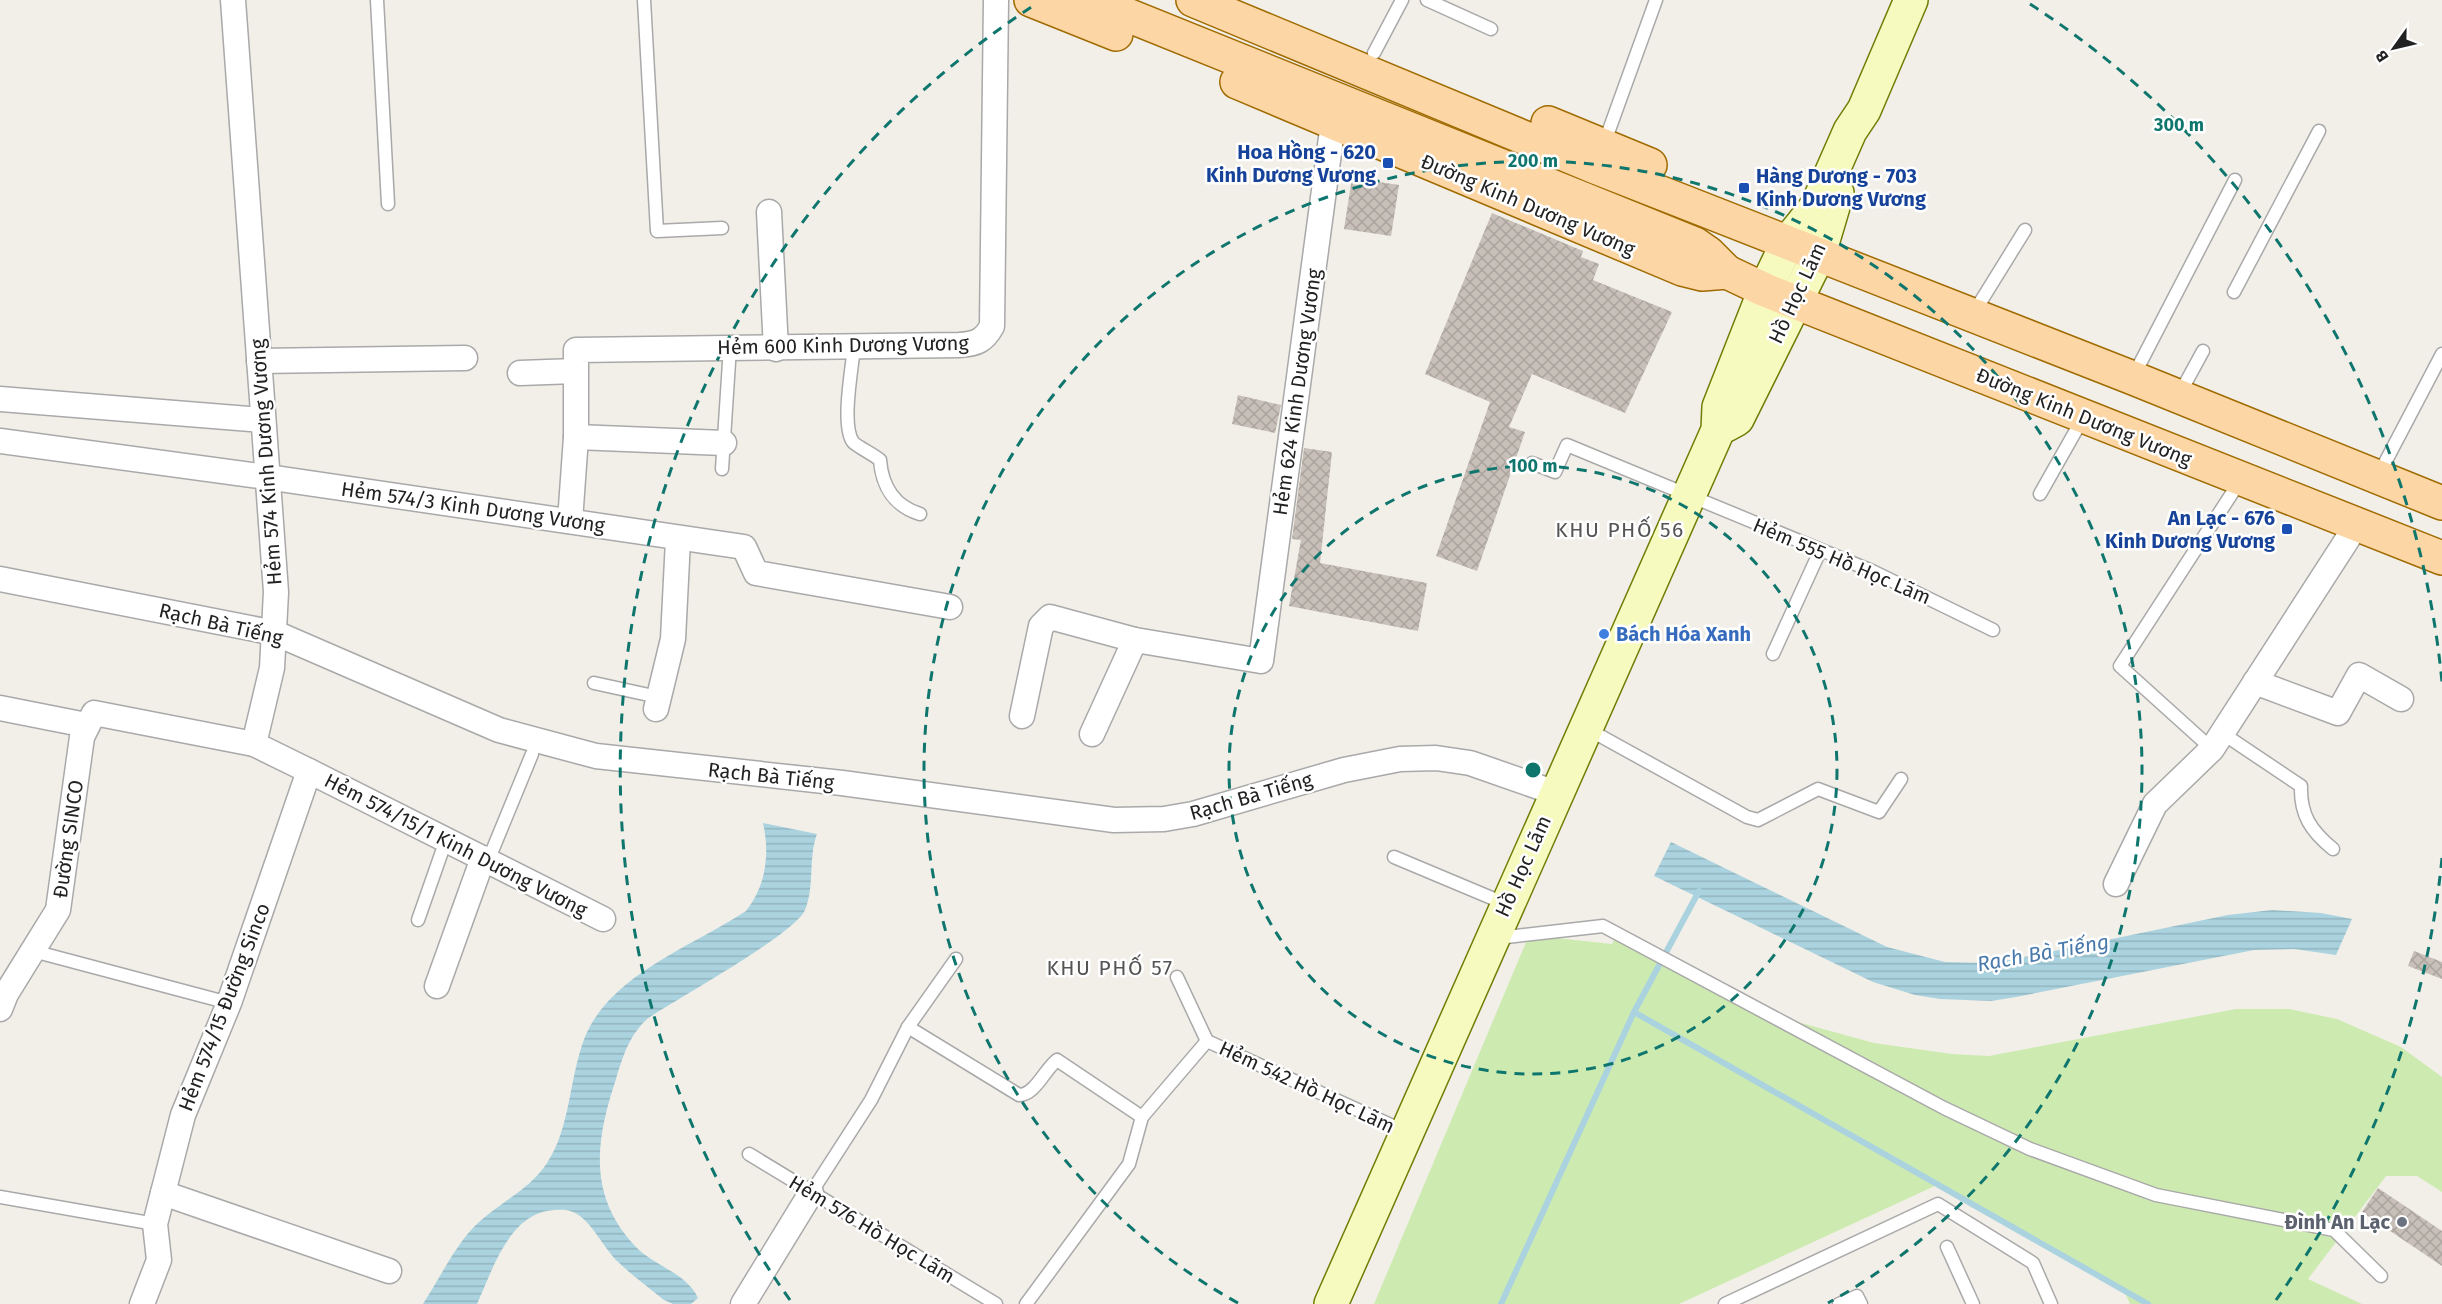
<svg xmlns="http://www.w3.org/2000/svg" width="2442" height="1304" font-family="'Fira Sans',sans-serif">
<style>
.grass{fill:#cdebb0}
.water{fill:url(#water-rules)}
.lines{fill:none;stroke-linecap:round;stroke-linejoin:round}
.stream{stroke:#aad3df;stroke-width:6}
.building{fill:url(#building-cross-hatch)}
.service-casing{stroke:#a9a9a9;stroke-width:15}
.minor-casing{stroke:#a9a9a9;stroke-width:27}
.secondary-casing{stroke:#707d05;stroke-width:36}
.primary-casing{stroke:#a06b00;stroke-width:36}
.service{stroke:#fff;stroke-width:12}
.minor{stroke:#fff;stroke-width:24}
.secondary{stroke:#f7fabf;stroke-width:33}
.primary{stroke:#fcd6a4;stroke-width:33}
.ring{fill:none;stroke:#0f766e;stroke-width:3;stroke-dasharray:10 8}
.transit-dot{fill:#1a4fb4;stroke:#fff;stroke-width:2}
.shop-dot{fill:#3f7fe0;stroke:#fff;stroke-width:2}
.worship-dot{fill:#6b7280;stroke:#fff;stroke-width:2}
.labels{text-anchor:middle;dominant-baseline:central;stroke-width:5;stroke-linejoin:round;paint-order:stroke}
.transit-label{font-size:20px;font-weight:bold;fill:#164399;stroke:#fff;text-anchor:end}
.street-label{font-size:20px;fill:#222;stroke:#fff}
.shop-label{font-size:20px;font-weight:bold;fill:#366cbe;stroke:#fff;text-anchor:start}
.worship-label{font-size:20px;font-weight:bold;fill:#5b616d;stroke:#fff;text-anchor:end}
.neighbourhood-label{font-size:21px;letter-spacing:1.5px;fill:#555;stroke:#fff}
.water-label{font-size:21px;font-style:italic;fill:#4a7aab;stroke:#fff}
.centre{fill:#0f766e;stroke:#fff;stroke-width:3}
.ring-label{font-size:18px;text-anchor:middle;font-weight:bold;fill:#0f766e;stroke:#fff;stroke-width:5;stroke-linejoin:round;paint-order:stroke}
</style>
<defs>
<pattern id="water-rules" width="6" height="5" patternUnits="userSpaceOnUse" patternTransform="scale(1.5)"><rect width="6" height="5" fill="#aad3df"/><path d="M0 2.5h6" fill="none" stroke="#92b5bf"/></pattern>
<pattern id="building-cross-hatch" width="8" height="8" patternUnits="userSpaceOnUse" patternTransform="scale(1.5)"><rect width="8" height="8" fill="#c7bfb8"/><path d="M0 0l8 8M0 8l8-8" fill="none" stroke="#aba49e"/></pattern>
</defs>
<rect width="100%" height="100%" fill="#f2efe9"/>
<polygon class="grass" points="1618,931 1794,1021 1874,1043 1952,1054 1989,1056 2236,1009 2289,1009 2337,1019 2401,1047 2442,1077 2442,1192 2417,1176 2386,1176 2308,1279 2362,1304 2130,1304 2124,1291 1937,1185 1679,1304 1374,1304 1529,935 1612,944"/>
<g class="water">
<path d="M763,823L817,834C808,858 815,886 805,910C794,935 676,999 647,1019C629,1036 623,1056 616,1079C596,1139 587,1195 635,1246C652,1265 687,1273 698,1298L691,1304H673L664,1300C648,1287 630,1274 615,1259C603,1246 594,1227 580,1216C572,1210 565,1209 554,1210C509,1213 493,1269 477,1304H423C438,1281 454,1248 473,1228C496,1204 529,1191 547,1163C571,1127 569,1077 585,1037C610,975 693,946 746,911C766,886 770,854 763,823Z"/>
<polygon points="1671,842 1887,947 1945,962 1988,963 2010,960 2228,915 2272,910 2321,913 2352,919 2336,955 2294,949 2254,950 2016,997 1991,1001 1940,999 1915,995 1873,982 1654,876"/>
</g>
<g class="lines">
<g class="stream">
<polyline points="1634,1012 2148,1304"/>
<polyline points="1501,1304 1634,1012 1699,891"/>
</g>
</g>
<g class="building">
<polygon points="1352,178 1399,185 1391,236 1344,229"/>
<polygon points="1492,213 1583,251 1581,257 1599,264 1593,280 1672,312 1625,413 1532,374 1509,427 1525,432 1477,571 1436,556 1490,402 1425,374"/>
<polygon points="1238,395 1281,405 1275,433 1232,424"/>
<polygon points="1304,448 1332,452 1320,563 1427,583 1418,631 1289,606 1301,540 1292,539"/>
<polygon points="2414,951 2442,962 2442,979 2408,966"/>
<polygon points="2378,1188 2442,1231 2442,1266 2362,1212"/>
</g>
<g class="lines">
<defs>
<g id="service">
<polyline points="377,0 388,204"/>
<polyline points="644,0 657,231 722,228"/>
<polyline points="1427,0 1491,29"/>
<polyline points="1374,53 1402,0"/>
<polyline points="1604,144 1656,0"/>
<polyline points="2234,292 2319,131"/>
<polyline points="1973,314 2025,230"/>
<path d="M854,347C852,369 841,425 853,442C856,446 873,454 880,460C882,486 894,506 920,514"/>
<polyline points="2133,377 2235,180"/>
<polyline points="2179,395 2203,351"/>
<polyline points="1532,463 1555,472 1567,445 1872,571 1993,630"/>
<polyline points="722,469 730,347"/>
<polyline points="2378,476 2442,354"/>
<polyline points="2040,494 2083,418"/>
<polyline points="1773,654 1820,551"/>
<polyline points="594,683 658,697"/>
<polyline points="1586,728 1747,817 1758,820 1818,789 1879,812 1901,779"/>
<path d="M2222,733L2301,786C2300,815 2311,831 2333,849"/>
<polyline points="2212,749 2120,666 2240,481"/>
<polyline points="1394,857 1506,904"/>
<polyline points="488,861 532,754"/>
<polyline points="418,920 446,840"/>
<polyline points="1498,938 1603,926 1944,1108 2030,1149 2156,1195 2334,1230 2381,1276"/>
<polyline points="33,951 229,1003"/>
<polyline points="1177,977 1207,1041 1406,1132"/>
<path d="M908,1027L1019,1095C1035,1095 1045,1069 1057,1060L1142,1117"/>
<polyline points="749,1154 996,1304"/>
<polyline points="811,1193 871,1100 908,1027 956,959"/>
<polyline points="0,1197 155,1224"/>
<polyline points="1947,1247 1973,1304"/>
<polyline points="1026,1304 1129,1164 1142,1117 1207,1041"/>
<polyline points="1725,1304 1938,1204 2033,1263 2051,1304"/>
<polyline points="1839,1304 1857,1296 1861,1304"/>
</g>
<g id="minor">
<polyline points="233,0 276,592 272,668 254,744"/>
<polyline points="769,212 776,349"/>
<polyline points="259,361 465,358"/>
<polyline points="520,373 575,371"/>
<polyline points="0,399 263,420"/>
<polyline points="576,437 724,443"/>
<polyline points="0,441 267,477 744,547 756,573 950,607"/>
<path d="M570,521L576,437V350L959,345C976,344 984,341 992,326L996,0"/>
<polyline points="0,579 275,633 499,730 596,756 842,783 1114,820 1164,819 1193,814 1344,770 1400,759 1436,758 1470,763 1556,793"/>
<polyline points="2255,682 2338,713 2359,675 2401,699"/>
<polyline points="0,708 86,725"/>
<polyline points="656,709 673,639 678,540"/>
<polyline points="1022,716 1041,626 1050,617 1135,640 1261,661 1333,123"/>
<polyline points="1092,734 1135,640"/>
<polyline points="309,771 603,919"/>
<polyline points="2116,884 2155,804 2212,749 2356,526"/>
<polyline points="437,986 483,858"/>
<polyline points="0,1009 6,994 58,910 82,737 94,713 254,744 309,771 229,1003 183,1115 155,1224 159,1260 142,1304"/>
<polyline points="163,1193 389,1271"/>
<polyline points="743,1304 811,1193"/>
</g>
<g id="secondary">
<polyline points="1726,425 1737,419 1819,254 1837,193"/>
<polyline points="1331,1304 1718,430 1719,407 1765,290 1788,242 1817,206 1850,131 1864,110 1911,0"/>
</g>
<g id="primary">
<polyline points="1031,0 1116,34"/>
<polyline points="1090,0 1695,244 1708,253 1727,272 1765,290 2442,558"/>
<polyline points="1193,0 1595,167 2133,378 2442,503"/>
<polyline points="1237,82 1682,269 1702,274 1727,272"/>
<polyline points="1548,123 1650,165"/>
</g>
</defs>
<use href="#service" class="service-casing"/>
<use href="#minor" class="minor-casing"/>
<use href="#secondary" class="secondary-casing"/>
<use href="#primary" class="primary-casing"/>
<use href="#service" class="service"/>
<use href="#minor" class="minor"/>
<use href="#secondary" class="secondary"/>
<use href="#primary" class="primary"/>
</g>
<g class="ring">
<circle cx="1533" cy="770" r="304"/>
<path d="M1238 1303A609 609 0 1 1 1828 1303"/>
<path d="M2442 858A913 913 0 0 1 2276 1300M790 1300A913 913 0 0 1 1036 4M2030 4A913 913 0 0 1 2442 682"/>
</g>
<g class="transit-dot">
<rect x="1382" y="157" width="12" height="12" rx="3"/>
<rect x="1738" y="182" width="12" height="12" rx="3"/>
<rect x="2281" y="523" width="12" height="12" rx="3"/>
</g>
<circle class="shop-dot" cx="1604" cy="634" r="6"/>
<circle class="worship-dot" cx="2402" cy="1222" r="6"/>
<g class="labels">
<g class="transit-label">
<text x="1376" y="152">Hoa Hồng - 620<tspan x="1376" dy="23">Kinh Dương Vương</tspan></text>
<text x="1756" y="176" text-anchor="start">Hàng Dương - 703<tspan x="1756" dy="23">Kinh Dương Vương</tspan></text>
<text x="2275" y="518">An Lạc - 676<tspan x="2275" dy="23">Kinh Dương Vương</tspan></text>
</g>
<g class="street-label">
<text transform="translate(1528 205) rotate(23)">Đường Kinh Dương Vương</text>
<text transform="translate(1797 293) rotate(-65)">Hồ Học Lãm</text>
<text transform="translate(843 345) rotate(-1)">Hẻm 600 Kinh Dương Vương</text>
<text transform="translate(1297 392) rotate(-82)">Hẻm 624 Kinh Dương Vương</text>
<text transform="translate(2084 417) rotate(22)">Đường Kinh Dương Vương</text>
<text transform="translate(266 462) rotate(-94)">Hẻm 574 Kinh Dương Vương</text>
<text transform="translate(473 507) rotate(8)">Hẻm 574/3 Kinh Dương Vương</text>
<text transform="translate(1842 561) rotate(23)">Hẻm 555 Hồ Học Lãm</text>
<text transform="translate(221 624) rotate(13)">Rạch Bà Tiếng</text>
<text transform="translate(771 776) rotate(6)">Rạch Bà Tiếng</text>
<text transform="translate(1251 796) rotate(-16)">Rạch Bà Tiếng</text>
<text transform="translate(68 839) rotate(-82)">Đường SINCO</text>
<text transform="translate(456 845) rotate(27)">Hẻm 574/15/1 Kinh Dương Vương</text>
<text transform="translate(1523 866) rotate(-66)">Hồ Học Lãm</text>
<text transform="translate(224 1007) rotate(-69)">Hẻm 574/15 Đường Sinco</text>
<text transform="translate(1307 1087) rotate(25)">Hẻm 542 Hồ Học Lãm</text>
<text transform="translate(872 1229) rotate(31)">Hẻm 576 Hồ Học Lãm</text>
</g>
<g class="shop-label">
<text x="1616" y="634">Bách Hóa Xanh</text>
</g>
<g class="worship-label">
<text x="2390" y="1222">Đình An Lạc</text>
</g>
<g class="neighbourhood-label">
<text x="1620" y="530">KHU PHỐ 56</text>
<text x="1110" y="968">KHU PHỐ 57</text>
</g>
<g class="water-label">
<text transform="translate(2043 953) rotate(-10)">Rạch Bà Tiếng</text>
</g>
</g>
<circle cx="1533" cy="770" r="9" class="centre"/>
<g class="ring-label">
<text x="2179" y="131">300 m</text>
<text x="1533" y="167">200 m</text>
<text x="1533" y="472">100 m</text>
</g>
<g transform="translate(2394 48) rotate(236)" stroke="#ffffff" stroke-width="4.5" paint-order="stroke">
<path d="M0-4.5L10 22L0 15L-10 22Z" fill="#222222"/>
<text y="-9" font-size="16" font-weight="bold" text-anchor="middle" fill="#222222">B</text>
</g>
</svg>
